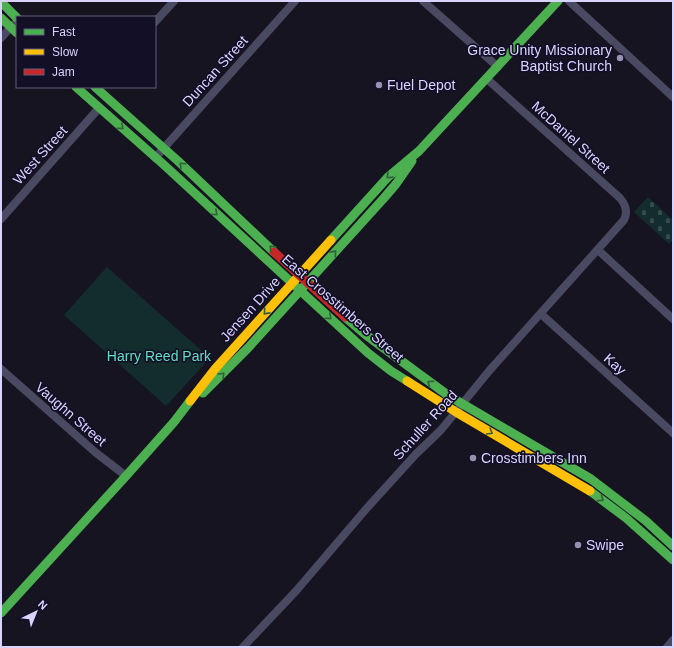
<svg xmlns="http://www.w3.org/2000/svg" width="674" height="648" font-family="Arial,sans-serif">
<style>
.cemetery{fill:url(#cemetery-stones)}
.green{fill:#132c2d}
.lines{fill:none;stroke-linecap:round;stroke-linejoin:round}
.street{stroke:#4a4962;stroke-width:8}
.fast{stroke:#4caf50;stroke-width:9}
.slow{stroke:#ffc107;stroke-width:9}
.jam{stroke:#c62828;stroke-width:9}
.oneway{stroke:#305f3b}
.poi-dot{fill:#9591b1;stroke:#130f26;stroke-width:1.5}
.labels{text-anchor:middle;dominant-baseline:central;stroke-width:3.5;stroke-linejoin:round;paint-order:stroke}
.poi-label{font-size:14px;fill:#d9d4ff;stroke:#130f26;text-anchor:start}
.street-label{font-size:14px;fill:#d9d4ff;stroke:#130f26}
.park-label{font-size:14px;fill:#5fe0c0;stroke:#130f26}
</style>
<defs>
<pattern id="cemetery-stones" width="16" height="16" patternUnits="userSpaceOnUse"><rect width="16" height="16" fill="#132c2d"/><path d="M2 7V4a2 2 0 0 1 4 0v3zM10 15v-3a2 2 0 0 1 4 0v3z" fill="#354a4c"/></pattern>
</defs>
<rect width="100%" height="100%" fill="#161421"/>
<polygon class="cemetery" points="648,197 673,220 673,240 669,244 634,212"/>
<polygon class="green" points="107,267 210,358 166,406 64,315"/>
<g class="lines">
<g class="street">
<polyline points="423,1 498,67"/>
<polyline points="569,1 673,97"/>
<polyline points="155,22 174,1"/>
<polyline points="1,38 14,24"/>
<polyline points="155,158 295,1"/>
<polyline points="1,219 99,108"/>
<polyline points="598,250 673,319"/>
<polyline points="541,314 673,433"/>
<polyline points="1,369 95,452 126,476"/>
<path d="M243,647L296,591L367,508L416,454L441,430L489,371L624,220C628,212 626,205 620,198L487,79"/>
<polyline points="667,647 673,640"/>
</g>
<g class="fast">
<polyline points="1,2 17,18"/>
<polyline points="1,18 17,33"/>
<polyline points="76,87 163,164 368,353 391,371 407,381"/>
<polyline points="95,87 178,161 274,252"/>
<polyline points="331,240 388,177 419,151 558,1"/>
<polyline points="345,317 366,335 449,396 591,479 646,521 673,546"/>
<polyline points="203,393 248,348 384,198 396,184 412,161"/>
<polyline points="590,491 626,518 673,560"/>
<polyline points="1,613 126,476 174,422 190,401"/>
</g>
<g class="slow">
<polyline points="407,381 456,412 590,491"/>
<polyline points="190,401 215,369 331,240"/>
</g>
<polyline class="jam" points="274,252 345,317"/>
</g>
<defs><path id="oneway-chevron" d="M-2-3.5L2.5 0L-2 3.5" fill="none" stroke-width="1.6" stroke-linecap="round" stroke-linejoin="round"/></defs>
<g class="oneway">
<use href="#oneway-chevron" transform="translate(121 127) rotate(42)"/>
<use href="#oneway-chevron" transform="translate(182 165) rotate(-137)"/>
<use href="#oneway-chevron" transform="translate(389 176) rotate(136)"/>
<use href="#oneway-chevron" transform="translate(215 213) rotate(43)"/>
<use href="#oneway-chevron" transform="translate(272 248) rotate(-137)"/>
<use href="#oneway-chevron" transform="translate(334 253) rotate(-48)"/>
<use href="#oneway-chevron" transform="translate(266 312) rotate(132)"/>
<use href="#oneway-chevron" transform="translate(329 317) rotate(42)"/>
<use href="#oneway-chevron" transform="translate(222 375) rotate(-45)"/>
<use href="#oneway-chevron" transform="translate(430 383) rotate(-144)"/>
<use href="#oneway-chevron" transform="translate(490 432) rotate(30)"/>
<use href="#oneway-chevron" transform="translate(601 499) rotate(37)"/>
</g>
<g class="poi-dot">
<circle cx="620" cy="58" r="4"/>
<circle cx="379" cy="85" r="4"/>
<circle cx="473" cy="458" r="4"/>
<circle cx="578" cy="545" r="4"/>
</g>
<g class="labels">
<g class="poi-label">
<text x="612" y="50" text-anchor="end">Grace Unity Missionary<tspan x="612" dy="16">Baptist Church</tspan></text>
<text x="387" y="85">Fuel Depot</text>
<text x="481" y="458">Crosstimbers Inn</text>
<text x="586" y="545">Swipe</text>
</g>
<g class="street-label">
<text transform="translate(215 71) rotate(-48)">Duncan Street</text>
<text transform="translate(571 137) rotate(42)">McDaniel Street</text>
<text transform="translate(40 155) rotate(-48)">West Street</text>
<text transform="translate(343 308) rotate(41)">East Crosstimbers Street</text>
<text transform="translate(250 309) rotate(-48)">Jensen Drive</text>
<text transform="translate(615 364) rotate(42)">Kay</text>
<text transform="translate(71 414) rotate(41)">Vaughn Street</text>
<text transform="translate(425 425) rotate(-48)">Schuller Road</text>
</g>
<g class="park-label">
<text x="159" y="356">Harry Reed Park</text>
</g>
</g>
<rect width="674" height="648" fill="none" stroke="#d9d4ff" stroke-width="4"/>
<rect x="16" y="16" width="140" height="72" fill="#130f26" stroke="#625e7d"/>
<rect x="24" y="29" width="20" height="6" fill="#4caf50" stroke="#625e7d"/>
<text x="52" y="36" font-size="12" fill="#d9d4ff">Fast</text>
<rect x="24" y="49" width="20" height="6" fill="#ffc107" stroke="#625e7d"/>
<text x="52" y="56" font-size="12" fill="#d9d4ff">Slow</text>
<rect x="24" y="69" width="20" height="6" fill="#c62828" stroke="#625e7d"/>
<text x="52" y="76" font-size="12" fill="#d9d4ff">Jam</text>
<g transform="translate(36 612) rotate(43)" stroke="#130f26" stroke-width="3" paint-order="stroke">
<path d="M0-3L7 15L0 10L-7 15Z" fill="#d9d4ff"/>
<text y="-6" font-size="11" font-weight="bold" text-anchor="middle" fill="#d9d4ff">N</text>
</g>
</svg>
